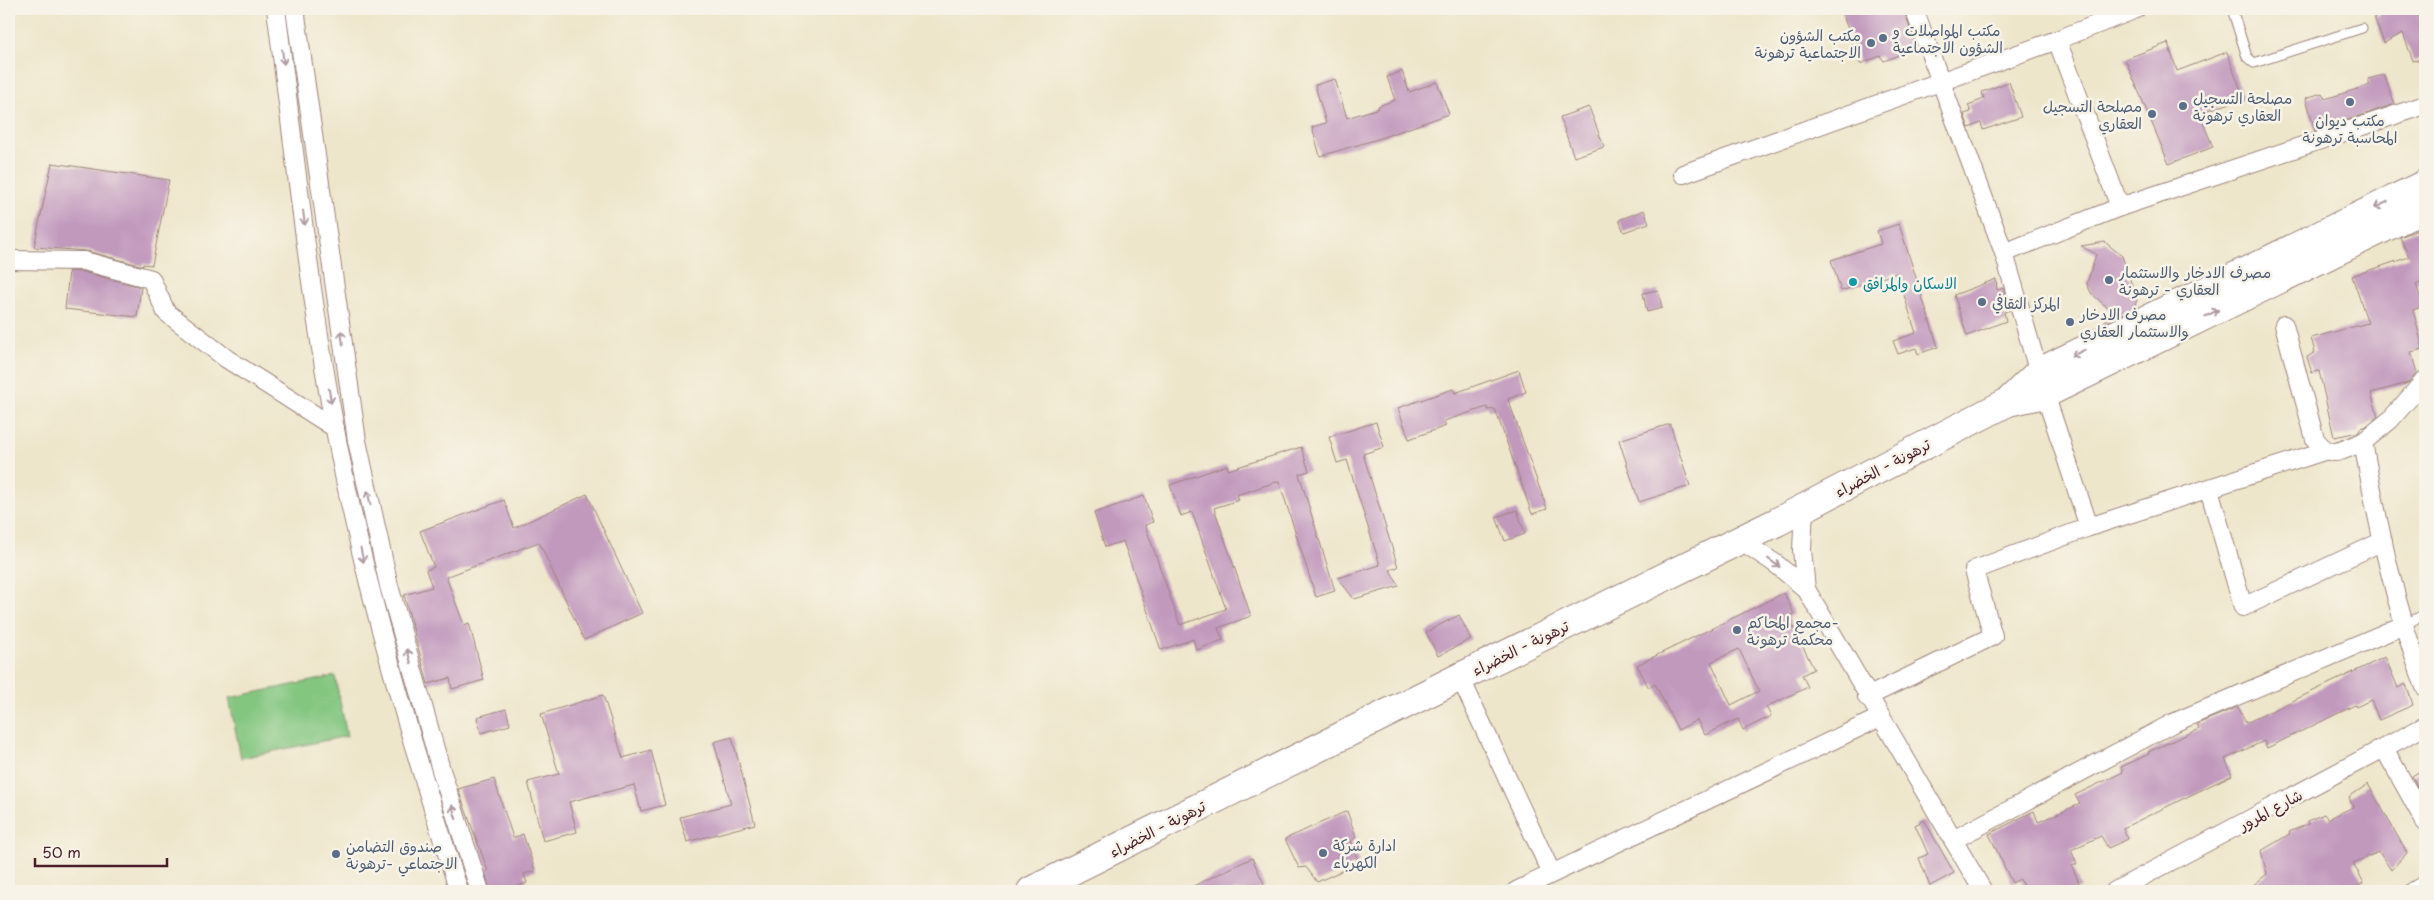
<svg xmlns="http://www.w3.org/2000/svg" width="2434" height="900" font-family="'Playpen Sans','Playpen Sans Arabic',sans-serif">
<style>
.park{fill:#83c680;stroke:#667256}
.building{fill:#c199bd;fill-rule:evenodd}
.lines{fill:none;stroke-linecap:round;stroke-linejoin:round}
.service-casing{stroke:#9c827b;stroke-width:11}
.minor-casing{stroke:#9c827b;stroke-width:20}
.trunk-casing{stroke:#9c827b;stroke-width:30}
.service{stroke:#fff;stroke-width:9}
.minor{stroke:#fff;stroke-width:18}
.trunk{stroke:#fff;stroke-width:28}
.oneway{stroke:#ae9aa0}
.service-dot{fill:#5c6f8a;stroke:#f7f3e8;stroke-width:2}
.culture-dot{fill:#0f9aa8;stroke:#f7f3e8;stroke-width:2}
.labels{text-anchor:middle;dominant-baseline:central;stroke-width:5;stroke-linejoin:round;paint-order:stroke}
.service-label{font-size:15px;fill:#4e5e75;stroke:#f7f3e8;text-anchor:start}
.culture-label{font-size:15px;fill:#0d838f;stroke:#f7f3e8;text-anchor:start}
.street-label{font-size:15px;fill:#4a1f2b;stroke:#f7f3e8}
</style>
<rect width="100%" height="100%" fill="#f7f3e8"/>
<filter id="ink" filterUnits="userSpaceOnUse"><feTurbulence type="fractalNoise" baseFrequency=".02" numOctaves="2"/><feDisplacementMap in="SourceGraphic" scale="10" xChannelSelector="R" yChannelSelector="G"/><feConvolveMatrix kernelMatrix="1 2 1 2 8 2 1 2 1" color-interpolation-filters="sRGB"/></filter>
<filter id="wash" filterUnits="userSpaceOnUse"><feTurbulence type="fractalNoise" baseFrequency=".0096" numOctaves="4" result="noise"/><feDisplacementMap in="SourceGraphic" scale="20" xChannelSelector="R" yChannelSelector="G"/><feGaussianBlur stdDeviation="1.12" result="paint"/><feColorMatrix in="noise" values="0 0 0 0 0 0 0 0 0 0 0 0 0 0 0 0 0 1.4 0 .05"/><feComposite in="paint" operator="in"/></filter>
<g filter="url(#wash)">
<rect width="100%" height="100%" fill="#eee6cb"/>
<polygon class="park" points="335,676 347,736 241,758 229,698"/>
<g id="blocks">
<g class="building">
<polygon points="1841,9 1904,9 1914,41 1912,45 1903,50 1904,53 1884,61 1880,56 1860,64"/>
<polygon points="2392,9 2418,9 2425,33 2425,58 2413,61 2403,33 2384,43 2374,17"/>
<polygon points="2168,43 2177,71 2227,52 2244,99 2199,113 2213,147 2169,164 2125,59"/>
<polygon points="1402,71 1409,92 1437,82 1449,114 1378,139 1320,156 1312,127 1326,123 1315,85 1335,79 1347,118 1379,108 1378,106 1395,100 1387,77"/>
<polygon points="2384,75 2395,104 2315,131 2306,98 2322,93 2325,99 2370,85 2368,79"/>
<polygon points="2009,82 2021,117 1983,130 1981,123 1969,128 1964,114 1971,112 1968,105 1984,99 1982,92"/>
<polygon points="1589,107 1604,147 1574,157 1560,117"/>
<polygon points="52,163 169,180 152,265 143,264 143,266 87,251 34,247"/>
<polygon points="1644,210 1649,223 1624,232 1619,220"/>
<polygon points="1899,224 1938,347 1918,354 1916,348 1898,354 1893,341 1916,333 1897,273 1841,291 1831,260 1881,244 1877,231"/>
<polygon points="2425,227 2425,280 2416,284 2423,306 2413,310 2423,349 2411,352 2417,373 2408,383 2371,393 2378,416 2365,427 2360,428 2359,432 2334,437 2319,371 2312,373 2307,357 2315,352 2311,338 2368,323 2352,276 2409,257 2400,237"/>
<polygon points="2105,242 2122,256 2137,300 2133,309 2104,323 2110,310 2091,293 2087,284 2096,254 2081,246"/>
<polygon points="69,271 83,272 141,287 137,317 65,309"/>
<polygon points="1996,279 1997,290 2003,288 2010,310 2004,312 2006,321 1967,336 1954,295"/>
<polygon points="1658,290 1662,308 1647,312 1643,293"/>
<polygon points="1519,370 1526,392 1508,399 1547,509 1532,514 1495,409 1488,410 1487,407 1444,421 1446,426 1409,439 1398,408 1453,389 1455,393"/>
<polygon points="1376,422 1384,447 1363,454 1398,567 1390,570 1399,586 1354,599 1338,578 1380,565 1347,460 1337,463 1329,437"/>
<polygon points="1670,424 1690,486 1639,502 1619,440"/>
<polygon points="1301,447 1309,471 1299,474 1335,591 1316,597 1279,481 1237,495 1239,500 1214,508 1251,616 1218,628 1223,640 1196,650 1193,639 1161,650 1123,541 1105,547 1094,513 1144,496 1153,522 1145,525 1180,625 1226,609 1192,512 1181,516 1170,485 1227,465 1228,470"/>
<polygon points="587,494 642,613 584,640 539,542 446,577 464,625 469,623 484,680 452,689 450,678 428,684 404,595 432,587 426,570 434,567 420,531 504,500 514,528"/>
<polygon points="1517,510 1525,534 1505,541 1496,517"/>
<path d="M1784,593L1794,614L1788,617L1814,669L1802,675L1808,687L1766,707L1771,716L1743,730L1738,719L1705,735L1697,720L1678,730L1655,684L1649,688L1637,665ZM1739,649L1759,691L1731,705L1711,662Z"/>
<polygon points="1459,615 1471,639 1438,656 1426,632"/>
<polygon points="2385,657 2398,688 2406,684 2413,705 2379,720 2371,700 2356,707 2355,705 2267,748 2264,741 2225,759 2232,775 2123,828 2128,839 2108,848 2101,836 2071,850 2077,864 2072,866 2081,888 2073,891 2025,891 2020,879 2012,883 1989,834 2034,811 2038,822 2080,804 2075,795 2123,772 2121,767 2149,754 2148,752 2199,729 2197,724 2238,707 2246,723"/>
<polygon points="603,695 623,758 651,750 665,805 641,811 634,785 569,802 577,832 543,841 528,782 559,774 541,714"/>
<polygon points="506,709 510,725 481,733 477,717"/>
<polygon points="732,737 755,824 687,842 680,817 731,804 714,742"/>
<polygon points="2425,768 2425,801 2412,776"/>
<polygon points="494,779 513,838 523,834 535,871 524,874 527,883 502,891 490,891 485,872 488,871 458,789"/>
<polygon points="2368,784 2407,853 2391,870 2379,852 2353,863 2364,883 2349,891 2246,891 2267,874 2261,851 2290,834 2289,832 2308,824 2307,821 2324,814 2328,819 2353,807 2349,797"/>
<polygon points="1347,811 1356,837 1351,842 1359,863 1317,882 1306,867 1299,868 1285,839"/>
<polygon points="1924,820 1954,873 1930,886 1919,858 1928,854 1915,825"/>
<polygon points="1252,858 1265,886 1254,891 1183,891"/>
</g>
</g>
</g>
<g filter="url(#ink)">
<use href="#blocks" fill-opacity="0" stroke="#9c827b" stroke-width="1"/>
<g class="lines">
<defs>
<g id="service">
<polyline points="2232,9 2247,57 2254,63 2362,28"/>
<polyline points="2404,625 2425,614"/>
</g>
<g id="minor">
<path d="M276,9C295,154 310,301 338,445C367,596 412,744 459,891"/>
<polyline points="295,9 357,441 389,586 441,770 480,891"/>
<polyline points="1914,9 2004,253 2045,394 2089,527"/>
<polyline points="2057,40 2120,207"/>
<polyline points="1683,174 2057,40 2136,9"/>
<polyline points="2004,253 2120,207 2425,105"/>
<polyline points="9,260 84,261 151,279 166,312 227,359 335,428"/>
<path d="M2284,325L2315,439C2332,461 2340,450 2363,442"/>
<path d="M2425,380L2390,420L2363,442C2378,525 2395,608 2425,687"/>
<polyline points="2209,489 2243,607 2383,541"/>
<polyline points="1804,508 1802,550 1806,589"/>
<polyline points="1740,540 1776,564 1806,589 1983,891"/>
<polyline points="1460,677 1551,872"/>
<polyline points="1867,697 1993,636 1974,570 2089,527 2324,451"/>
<polyline points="2384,748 2425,822"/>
<polyline points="1953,840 2173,723 2404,625"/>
<polyline points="1516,891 1879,718"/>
<polyline points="2115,891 2425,726"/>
<polyline points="2414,891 2425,885"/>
</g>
<g id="trunk">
<polyline points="2008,402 2039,372 2425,184"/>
<polyline points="1031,891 1460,677 1777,522 2008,402 2045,394 2425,208"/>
</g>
</defs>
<use href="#service" class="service-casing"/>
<use href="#minor" class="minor-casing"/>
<use href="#trunk" class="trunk-casing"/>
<use href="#service" class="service"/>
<use href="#minor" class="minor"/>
<use href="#trunk" class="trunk"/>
</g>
<defs><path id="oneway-shaft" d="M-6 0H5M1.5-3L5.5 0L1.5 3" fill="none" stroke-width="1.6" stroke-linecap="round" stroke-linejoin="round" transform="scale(1.25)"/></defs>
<g class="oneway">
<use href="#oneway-shaft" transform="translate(283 57) rotate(83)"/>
<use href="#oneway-shaft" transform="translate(2381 205) rotate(154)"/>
<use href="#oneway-shaft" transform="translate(304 218) rotate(83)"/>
<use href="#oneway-shaft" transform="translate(2212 313) rotate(-26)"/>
<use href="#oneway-shaft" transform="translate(342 338) rotate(-98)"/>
<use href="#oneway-shaft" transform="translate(2078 353) rotate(154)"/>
<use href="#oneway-shaft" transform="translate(330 396) rotate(81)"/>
<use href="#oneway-shaft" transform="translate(369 498) rotate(-102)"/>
<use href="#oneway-shaft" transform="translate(362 555) rotate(78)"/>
<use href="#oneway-shaft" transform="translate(1774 563) rotate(36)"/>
<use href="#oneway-shaft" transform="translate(409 656) rotate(-106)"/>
<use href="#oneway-shaft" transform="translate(454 812) rotate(-108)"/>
</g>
</g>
<g class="service-dot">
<circle cx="1883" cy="38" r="5"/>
<circle cx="1871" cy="43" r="5"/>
<circle cx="2350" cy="102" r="5"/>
<circle cx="2183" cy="106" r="5"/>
<circle cx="2152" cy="114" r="5"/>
<circle cx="2109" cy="280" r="5"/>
<circle cx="1982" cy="302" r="5"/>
<circle cx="2070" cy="322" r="5"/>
<circle cx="1737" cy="630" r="5"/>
<circle cx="1323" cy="853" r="5"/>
<circle cx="336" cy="854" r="5"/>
</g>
<circle class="culture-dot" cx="1853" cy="282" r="5"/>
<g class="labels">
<g class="service-label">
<text x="1893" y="29">مكتب المواصلات و<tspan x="1893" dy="17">الشؤون الاجتماعية</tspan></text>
<text x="1861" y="34" text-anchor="end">مكتب الشؤون<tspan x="1861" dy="17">الاجتماعية ترهونة</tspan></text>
<text x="2193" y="97">مصلحة التسجيل<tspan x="2193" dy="17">العقاري ترهونة</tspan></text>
<text x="2142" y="105" text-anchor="end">مصلحة التسجيل<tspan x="2142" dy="17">العقاري</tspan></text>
<text x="2350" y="119" text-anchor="middle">مكتب ديوان<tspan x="2350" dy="17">المحاسبة ترهونة</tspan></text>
<text x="2119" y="271">مصرف الادخار والاستثمار<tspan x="2119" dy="17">العقاري - ترهونة</tspan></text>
<text x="1992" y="302">المركز الثقافي</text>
<text x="2080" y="313">مصرف الادخار<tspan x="2080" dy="17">والاستثمار العقاري</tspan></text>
<text x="1747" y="621">مجمع المحاكم-<tspan x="1747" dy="17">محكمة ترهونة</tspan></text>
<text x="1333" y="844">ادارة شركة<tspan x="1333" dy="17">الكهرباء</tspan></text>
<text x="346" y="845">صندوق التضامن<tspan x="346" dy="17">الاجتماعي -ترهونة</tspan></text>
</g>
<g class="culture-label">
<text x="1863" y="282">الاسكان والمرافق</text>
</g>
<g class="street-label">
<text transform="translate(1882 467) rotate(-28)">ترهونة - الخضراء</text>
<text transform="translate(1520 647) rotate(-26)">ترهونة - الخضراء</text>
<text transform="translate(2270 809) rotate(-28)">شارع المرور</text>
<text transform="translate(1157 828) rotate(-27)">ترهونة - الخضراء</text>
</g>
</g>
<rect width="2434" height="900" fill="none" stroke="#f7f3e8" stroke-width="30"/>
<path d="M35 858v8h132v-8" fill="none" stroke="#4a1f2b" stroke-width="2.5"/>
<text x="42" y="858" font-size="15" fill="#4a1f2b" stroke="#f7f3e8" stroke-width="4" paint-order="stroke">50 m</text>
</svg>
